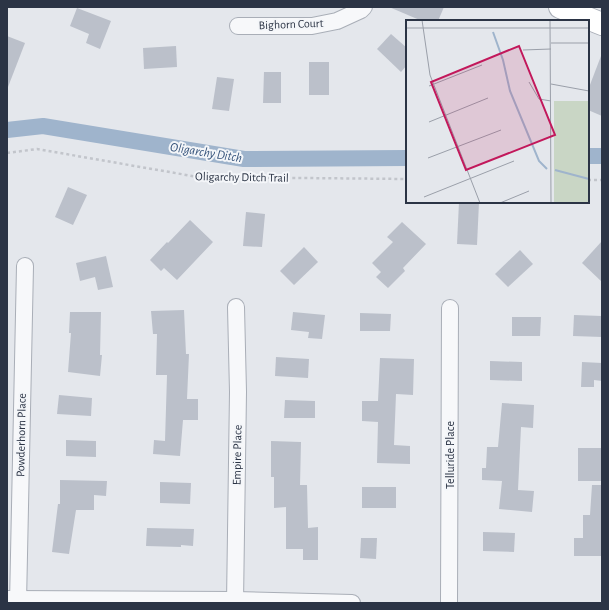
<svg xmlns="http://www.w3.org/2000/svg" width="609" height="610" font-family="'Alegreya Sans',sans-serif">
<style>
.lines{fill:none;stroke-linecap:round;stroke-linejoin:round}
.canal{stroke:#9fb4cc;stroke-width:16}
.building{fill:#bbc0ca}
.street-casing{stroke:#a9aeb7;stroke-width:18}
.secondary-casing{stroke:#a9aeb7;stroke-width:24}
.path{stroke:#c2c5cb;stroke-width:2.5;stroke-dasharray:3 3;stroke-linecap:butt}
.street{stroke:#f7f8fa;stroke-width:16}
.secondary{stroke:#fff;stroke-width:22}
.labels{text-anchor:middle;dominant-baseline:central;stroke-width:4;stroke-linejoin:round;paint-order:stroke}
.street-label{font-size:12px;fill:#2b3445;stroke:#f4f6f9}
.water-label{font-size:13px;font-style:italic;fill:#34527a;stroke:#f4f6f9}
.inset-river{fill:none;stroke:#9fb4cc;stroke-width:2}
.inset-road{fill:none;stroke:#9a9fa9;stroke-width:1}
.view{fill:#c2185b;fill-opacity:0.15;stroke:#c2185b;stroke-width:2}
.inset-edge{fill:none;stroke:#2b3445;stroke-width:2}
</style>
<rect width="100%" height="100%" fill="#e4e7ec"/>
<g class="lines">
<g class="canal">
<polyline points="7,130 43,126 244,159 407,158"/>
<polyline points="588,156 602,156"/>
</g>
</g>
<g class="building">
<polygon points="389,7 444,7 438,21 422,21"/>
<polygon points="77,8 111,21 100,49 86,43 89,34 70,26"/>
<polygon points="391,34 407,48 407,65 401,72 377,49"/>
<polygon points="7,36 25,43 8,87 7,87"/>
<polygon points="176,46 177,67 144,69 143,48"/>
<polygon points="601,56 602,56 602,116 588,110 588,90"/>
<rect x="309" y="62" width="20" height="33"/>
<polygon points="264,72 281,72 281,103 263,103"/>
<polygon points="217,77 234,79 229,111 212,109"/>
<polygon points="68,187 87,195 73,225 55,217"/>
<polygon points="459,202 479,202 477,245 457,244"/>
<polygon points="246,212 265,214 262,247 243,246"/>
<polygon points="190,220 213,242 177,280 164,268 161,271 150,260 167,242 168,243"/>
<polygon points="402,222 426,244 403,268 405,271 388,288 376,277 381,272 372,263 393,242 387,237"/>
<polygon points="602,241 602,282 582,263"/>
<polygon points="304,247 318,262 294,285 280,271"/>
<polygon points="520,250 533,264 508,287 495,274"/>
<polygon points="106,256 113,287 98,290 95,277 80,281 76,263"/>
<polygon points="184,310 186,354 189,354 187,399 198,399 198,420 183,420 180,456 153,454 154,440 165,441 167,375 156,375 157,334 153,334 151,311"/>
<polygon points="70,312 101,312 100,355 102,355 100,376 68,372 71,333 69,333"/>
<polygon points="293,312 325,315 322,339 308,338 309,332 291,330"/>
<polygon points="360,313 391,314 390,331 360,331"/>
<polygon points="574,315 602,316 602,337 573,336"/>
<polygon points="512,317 541,317 540,336 512,336"/>
<polygon points="276,357 309,359 308,378 275,376"/>
<polygon points="380,358 414,359 413,395 396,394 394,445 410,446 410,464 377,463 378,422 362,421 362,401 378,401"/>
<polygon points="490,361 522,362 522,381 490,380"/>
<polygon points="582,362 602,363 602,381 594,380 594,387 581,387"/>
<polygon points="59,395 92,398 91,416 57,414"/>
<polygon points="285,400 315,401 315,418 284,418"/>
<polygon points="502,403 534,405 533,428 521,427 518,490 534,491 532,512 499,509 502,481 482,480 482,468 486,468 487,447 498,447"/>
<polygon points="66,440 96,441 96,457 66,456"/>
<polygon points="271,441 301,442 300,485 307,485 308,528 318,527 318,560 303,560 303,549 286,549 286,507 274,508 274,477 271,477"/>
<rect x="578" y="448" width="24" height="33"/>
<polygon points="60,480 107,481 106,496 94,495 94,510 76,510 69,554 52,552 58,504 60,504"/>
<polygon points="160,482 191,483 190,504 160,503"/>
<polygon points="592,485 602,485 602,556 574,556 574,538 583,538 583,515 590,515"/>
<rect x="362" y="487" width="34" height="21"/>
<polygon points="147,528 194,529 193,546 181,545 181,547 146,546"/>
<polygon points="483,532 515,533 514,552 483,551"/>
<polygon points="361,538 377,538 376,559 360,558"/>
</g>
<g class="lines">
<defs>
<g id="street">
<polyline points="238,26 312,26 337,21 361,10 364,7"/>
<polyline points="7,599 235,600 352,603"/>
<polyline points="18,603 25,266"/>
<polyline points="235,603 238,392 236,307"/>
<polyline points="449,603 450,308"/>
</g>
<polyline id="secondary" points="560,7 602,24"/>
</defs>
<use href="#street" class="street-casing"/>
<use href="#secondary" class="secondary-casing"/>
<g class="path">
<polyline points="7,153 37,149 198,177 407,179"/>
<polyline points="588,180 602,180"/>
</g>
<use href="#street" class="street"/>
<use href="#secondary" class="secondary"/>
</g>
<g class="labels">
<g class="street-label">
<text transform="translate(291 24) rotate(-2)">Bighorn Court</text>
<text transform="translate(242 177) rotate(1)">Oligarchy Ditch Trail</text>
<text transform="translate(21 435) rotate(-89)">Powderhorn Place</text>
<text transform="translate(237 455) rotate(-89)">Empire Place</text>
<text transform="translate(450 455) rotate(-90)">Telluride Place</text>
</g>
<g class="water-label">
<text transform="translate(206 153) rotate(9)">Oligarchy Ditch</text>
</g>
</g>
<g transform="translate(406 20)">
<rect width="183" height="183" fill="#e4e7ec"/>
<path d="M148,81H183V183H148Z" fill="#c9d6c5"/>
<path class="inset-river" d="M87,12L97,40L104,71L133,141L141,149M149,150L183,159"/>
<path class="inset-road" d="M16,0L24,55L74,183M144,0L145,183M0,8H183M145,23H183M117,30L145,29M123,62L133,79L145,81M145,64L183,71M23,66L76,45M23,102L82,78M22,138L95,110M18,177L108,141M94,183L123,171"/>
<path class="view" d="M113,26L149,115L60,150L25,62Z"/>
<rect width="183" height="183" class="inset-edge"/>
</g>
<rect width="609" height="610" fill="none" stroke="#2b3445" stroke-width="16"/>
</svg>
